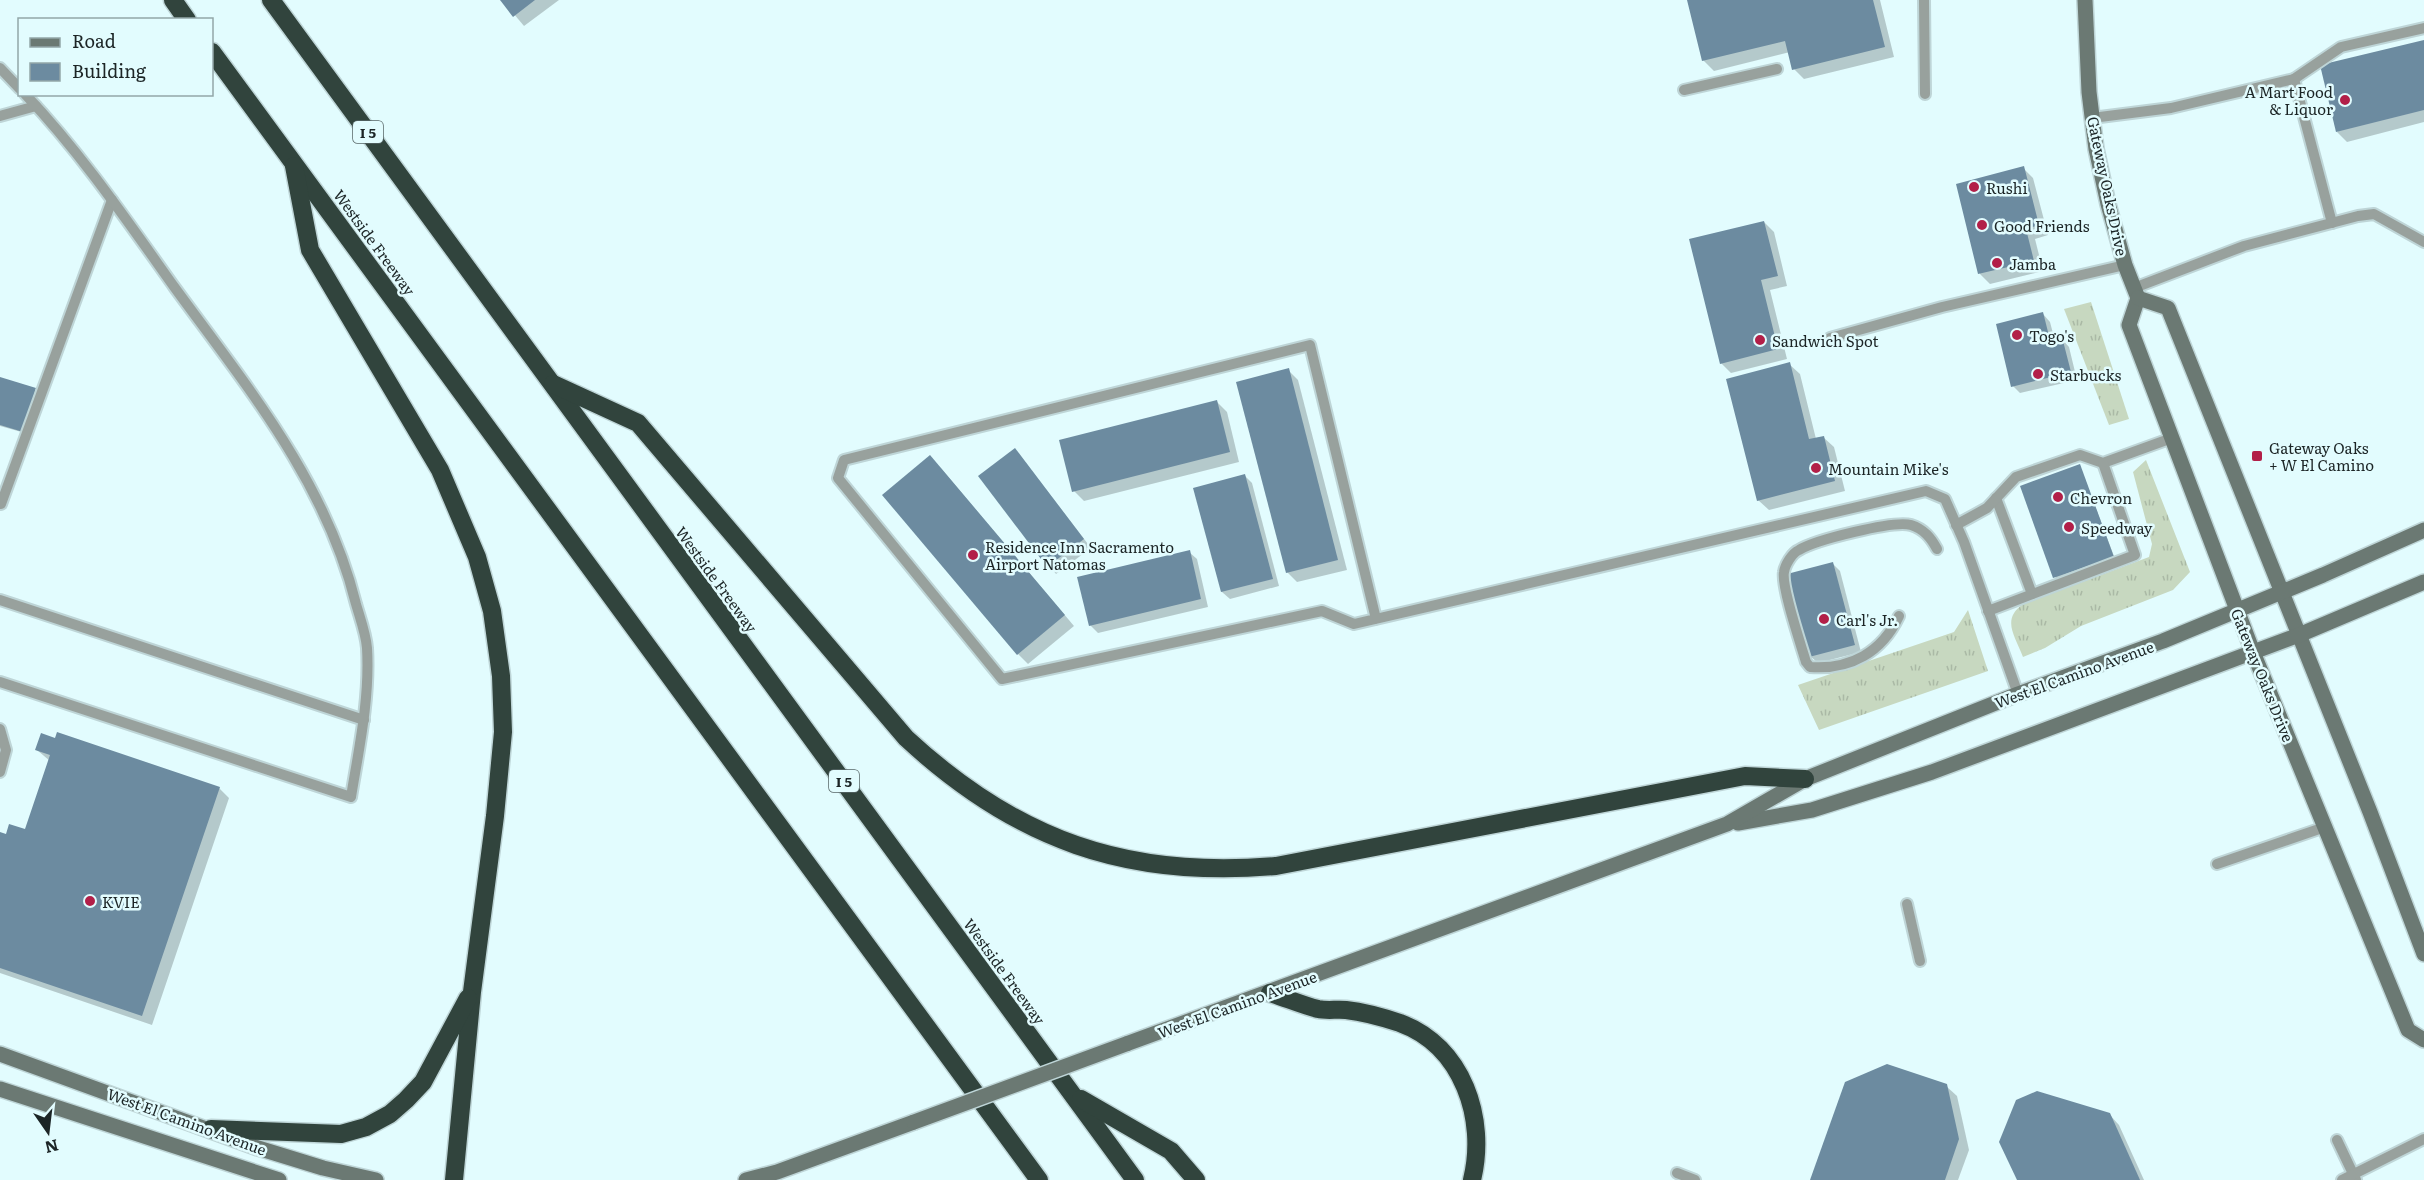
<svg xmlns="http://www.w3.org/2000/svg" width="2424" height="1180" font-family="Literata,serif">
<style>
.grass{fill:url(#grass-tufts)}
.shadow{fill:#0003}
.building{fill:#6c8ba0}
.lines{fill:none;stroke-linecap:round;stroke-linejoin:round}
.lane-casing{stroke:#bed5d7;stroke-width:14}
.secondary-casing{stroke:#bed5d7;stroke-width:18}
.highway-casing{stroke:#bed5d7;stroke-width:21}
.lane{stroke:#98a19d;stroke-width:10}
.secondary{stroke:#6b7973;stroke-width:15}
.highway{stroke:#31443d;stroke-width:18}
.secondary-bridge-casing{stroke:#bed5d7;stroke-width:18;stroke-linecap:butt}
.secondary-bridge{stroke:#6b7973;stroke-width:15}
.poi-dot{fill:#b21f48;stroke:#e2fcfe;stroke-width:2}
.labels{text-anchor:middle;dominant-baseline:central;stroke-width:5;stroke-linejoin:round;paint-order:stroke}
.shield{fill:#e2fcfe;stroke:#576667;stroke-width:1.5}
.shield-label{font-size:14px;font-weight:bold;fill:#1c2526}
.poi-label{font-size:15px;fill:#1c2526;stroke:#e2fcfe;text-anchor:start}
.street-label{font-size:15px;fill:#1c2526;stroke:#e2fcfe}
</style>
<defs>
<pattern id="grass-tufts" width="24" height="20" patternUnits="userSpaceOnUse" patternTransform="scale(1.5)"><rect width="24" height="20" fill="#c7d8c0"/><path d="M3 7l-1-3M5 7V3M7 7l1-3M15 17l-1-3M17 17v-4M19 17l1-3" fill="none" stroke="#aab9a5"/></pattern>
</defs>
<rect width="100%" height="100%" fill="#e2fcfe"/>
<g class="grass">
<polygon points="2091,302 2129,419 2109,425 2064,309"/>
<path d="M2146,460L2190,572L2173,590L2081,626L2045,648L2023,657C2015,635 2001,620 2023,604L2149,557L2152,544L2133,472Z"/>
<polygon points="1968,610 1988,671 1819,730 1798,685 1954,632"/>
</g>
<g class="shadow">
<polygon points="502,0 559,0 524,26"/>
<polygon points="1688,0 1880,0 1894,57 1804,79 1794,69 1790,52 1714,71 1703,60"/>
<polygon points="2424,42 2424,122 2347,142 2337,132"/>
<polygon points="2023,168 2033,178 2048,235 2035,239 2043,271 1990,284 1980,274 1958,185"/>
<polygon points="1764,222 1774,232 1787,286 1770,290 1787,359 1731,373 1721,363"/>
<polygon points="2043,314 2050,322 2055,341 2062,339 2069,347 2077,380 2020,393 2013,386"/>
<polygon points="1789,364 1800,374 1816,439 1823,437 1834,447 1845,491 1769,510 1758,500"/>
<polygon points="1288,370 1298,380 1347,570 1297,582 1287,572"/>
<polygon points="0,378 37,391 25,433 0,426"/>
<polygon points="1217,402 1227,412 1239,462 1084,501 1074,491"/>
<polygon points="1022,458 1091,548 1056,574 980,476"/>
<polygon points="2080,466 2115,559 2057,579 2055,577"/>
<polygon points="940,467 1074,626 1028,664 1018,654"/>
<polygon points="1245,476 1252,483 1279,586 1230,599 1222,592"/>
<polygon points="1189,552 1197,559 1208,607 1098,633 1090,625"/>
<polygon points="1833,564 1840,571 1861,652 1818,663 1810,656"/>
<polygon points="37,750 219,788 229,798 152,1025 0,973 0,834 7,836 26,831 50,761"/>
<polygon points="1946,1086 1957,1096 1969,1150 1958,1180 1811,1180"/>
<polygon points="2109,1114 2119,1125 2144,1180 2018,1180"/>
</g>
<g class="building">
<polygon points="500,0 535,0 513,17"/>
<polygon points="1687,0 1873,0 1885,47 1792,70 1785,41 1702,61"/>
<polygon points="2424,40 2424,110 2336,132 2320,65"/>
<polygon points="2024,166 2039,225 2026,229 2034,261 1978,274 1956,184"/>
<polygon points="1764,221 1778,276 1761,280 1778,349 1720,364 1689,239"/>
<polygon points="2043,312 2050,340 2062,337 2071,372 2011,387 1996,324"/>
<polygon points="1790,362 1809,439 1824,436 1835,481 1757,501 1726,379"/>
<polygon points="1289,368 1338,560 1286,573 1236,382"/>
<polygon points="0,377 36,388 23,432 0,425"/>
<polygon points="1217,400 1230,452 1072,492 1059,440"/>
<polygon points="1015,448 1084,539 1047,567 978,476"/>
<polygon points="930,455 1065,615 1017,655 882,495"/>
<polygon points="2080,464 2114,557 2053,578 2020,486"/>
<polygon points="1245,474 1273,579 1221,592 1193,488"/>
<polygon points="1190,550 1201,599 1089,626 1077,577"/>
<polygon points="1833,562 1855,645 1809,657 1787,574"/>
<polygon points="57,732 220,787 142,1016 0,968 0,832 6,834 9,824 25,829 50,755 35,750 41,733 55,738"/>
<polygon points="1887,1064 1947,1084 1959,1139 1945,1180 1810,1180 1845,1082"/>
<polygon points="2037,1091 2110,1113 2140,1180 2017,1180 1999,1142 2016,1100"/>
</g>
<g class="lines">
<defs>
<g id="lane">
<polyline points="1924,0 1925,94"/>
<polyline points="0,68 20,89"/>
<polyline points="2294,79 2341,47 2424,28"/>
<polyline points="1684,90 1777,69"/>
<polyline points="0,116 36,106"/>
<polyline points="2092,118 2171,108 2294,79 2332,223"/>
<polyline points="2134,288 2244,246 2358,216 2374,214 2424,242"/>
<polyline points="1830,338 1942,307 2125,265"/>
<polyline points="1996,498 2032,594"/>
<polyline points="1,504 112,200"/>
<polyline points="1956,525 1987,508 2016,477 2080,455 2103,463 2172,438"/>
<polyline points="0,600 364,720"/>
<polyline points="1988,611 2135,555 2103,463"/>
<path d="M1899,616C1882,652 1851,670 1810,667L1806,662C1801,645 1781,586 1784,572C1785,565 1792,553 1799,550C1815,540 1894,520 1911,525C1924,529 1931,538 1937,549"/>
<polyline points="1376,619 1310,345 844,460 838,478 1002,679 1322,611 1354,624 1926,491 1945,499 1964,542 2018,694"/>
<path d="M0,682L351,797C359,748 370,698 367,648C366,634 360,618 356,604C326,482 248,388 175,288C128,222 81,153 25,94"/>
<polyline points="0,729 6,750 0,772"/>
<polyline points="2217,864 2325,827"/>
<polyline points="1907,904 1920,961"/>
<polyline points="2337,1140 2356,1180"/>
<polyline points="1677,1173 1695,1180"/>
<polyline points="2342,1180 2424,1139"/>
</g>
<g id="secondary">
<polyline points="2085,0 2089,92 2096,149 2108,204 2125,265 2138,298 2129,325 2253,652 2408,1030 2424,1040"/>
<polyline points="2138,298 2168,308 2370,812 2424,954"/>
<polyline points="1738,823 1812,810 1932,772 2299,635 2424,582"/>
<polyline points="1126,1044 1727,824 1805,779 2018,694 2163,641 2323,575 2424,530"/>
<polyline points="0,1054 258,1148 323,1168 376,1180"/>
<polyline points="0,1089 279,1180"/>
<polyline points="746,1180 777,1172 914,1122"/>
</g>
<g id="highway">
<polyline points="173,0 187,20"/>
<polyline points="271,0 1135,1180"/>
<polyline points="212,52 1039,1180"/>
<polyline points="294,166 310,250 440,470 477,557 492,611 501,676 503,732 495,816 472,992 454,1180"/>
<path d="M553,384L638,423L906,738C1016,840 1127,879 1276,866L1745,776L1805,779"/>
<path d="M1270,993C1286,998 1302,1005 1318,1009C1327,1011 1337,1009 1346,1010C1364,1012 1382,1017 1400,1023C1463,1046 1487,1119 1472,1180"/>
<polyline points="1081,1099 1171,1151 1196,1180"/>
<polyline points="211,1129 341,1134 366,1127 390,1114 406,1100 423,1082 468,998"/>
</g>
</defs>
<use href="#lane" class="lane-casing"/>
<use href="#secondary" class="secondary-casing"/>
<use href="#highway" class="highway-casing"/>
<use href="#lane" class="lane"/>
<use href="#secondary" class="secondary"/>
<use href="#highway" class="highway"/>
<defs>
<polyline id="secondary-bridge" points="914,1122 1126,1044"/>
</defs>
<use href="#secondary-bridge" class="secondary-bridge-casing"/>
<use href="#secondary-bridge" class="secondary-bridge"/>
</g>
<g class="poi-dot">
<circle cx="2345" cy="100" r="6"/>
<circle cx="1974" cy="187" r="6"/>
<circle cx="1982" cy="225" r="6"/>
<circle cx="1997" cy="263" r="6"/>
<circle cx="2017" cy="335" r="6"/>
<circle cx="1760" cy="340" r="6"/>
<circle cx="2038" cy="374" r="6"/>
<rect x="2251" y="450" width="12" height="12" rx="3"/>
<circle cx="1816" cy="468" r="6"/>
<circle cx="2058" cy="497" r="6"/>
<circle cx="2069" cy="527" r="6"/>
<circle cx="973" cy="555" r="6"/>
<circle cx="1824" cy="619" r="6"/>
<circle cx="90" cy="901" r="6"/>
</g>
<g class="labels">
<g class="shield">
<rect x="353" y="121" width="30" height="22" rx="4.5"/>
<rect x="829" y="770" width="30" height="22" rx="4.5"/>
</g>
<g class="shield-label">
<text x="368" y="132">I 5</text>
<text x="844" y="781">I 5</text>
</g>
<g class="poi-label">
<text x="2333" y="91" text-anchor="end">A Mart Food<tspan x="2333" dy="17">&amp; Liquor</tspan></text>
<text x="1986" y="187">Rushi</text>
<text x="1994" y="225">Good Friends</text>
<text x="2009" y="263">Jamba</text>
<text x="2029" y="335">Togo's</text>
<text x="1772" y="340">Sandwich Spot</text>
<text x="2050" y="374">Starbucks</text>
<text x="2269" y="447">Gateway Oaks<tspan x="2269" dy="17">+ W El Camino</tspan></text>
<text x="1828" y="468">Mountain Mike's</text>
<text x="2070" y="497">Chevron</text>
<text x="2081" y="527">Speedway</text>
<text x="985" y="546">Residence Inn Sacramento<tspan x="985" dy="17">Airport Natomas</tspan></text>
<text x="1836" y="619">Carl's Jr.</text>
<text x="102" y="901">KVIE</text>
</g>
<g class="street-label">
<text transform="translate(2108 186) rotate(78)">Gateway Oaks Drive</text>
<text transform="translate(375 242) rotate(54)">Westside Freeway</text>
<text transform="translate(717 579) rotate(54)">Westside Freeway</text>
<text transform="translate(2074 674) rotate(-20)">West El Camino Avenue</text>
<text transform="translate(2263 675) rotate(68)">Gateway Oaks Drive</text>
<text transform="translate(1005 971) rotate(54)">Westside Freeway</text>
<text transform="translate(1237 1004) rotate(-20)">West El Camino Avenue</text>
<text transform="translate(187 1121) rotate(20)">West El Camino Avenue</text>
</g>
</g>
<rect x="18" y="18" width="195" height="78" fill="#e2fcfe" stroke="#93a6a8" stroke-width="1.5"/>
<rect x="30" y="38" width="30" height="9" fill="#6b7973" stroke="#93a6a8" stroke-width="1.5"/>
<text x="72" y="48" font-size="18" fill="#1c2526">Road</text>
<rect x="30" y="63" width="30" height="18" fill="#6c8ba0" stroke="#93a6a8" stroke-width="1.5"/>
<text x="72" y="78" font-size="18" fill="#1c2526">Building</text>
<g transform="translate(48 1132) rotate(166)" stroke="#e2fcfe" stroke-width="4.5" paint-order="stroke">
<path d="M0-4.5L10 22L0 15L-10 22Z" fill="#1c2526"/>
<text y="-9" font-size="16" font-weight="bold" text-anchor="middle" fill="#1c2526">N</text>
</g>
</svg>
